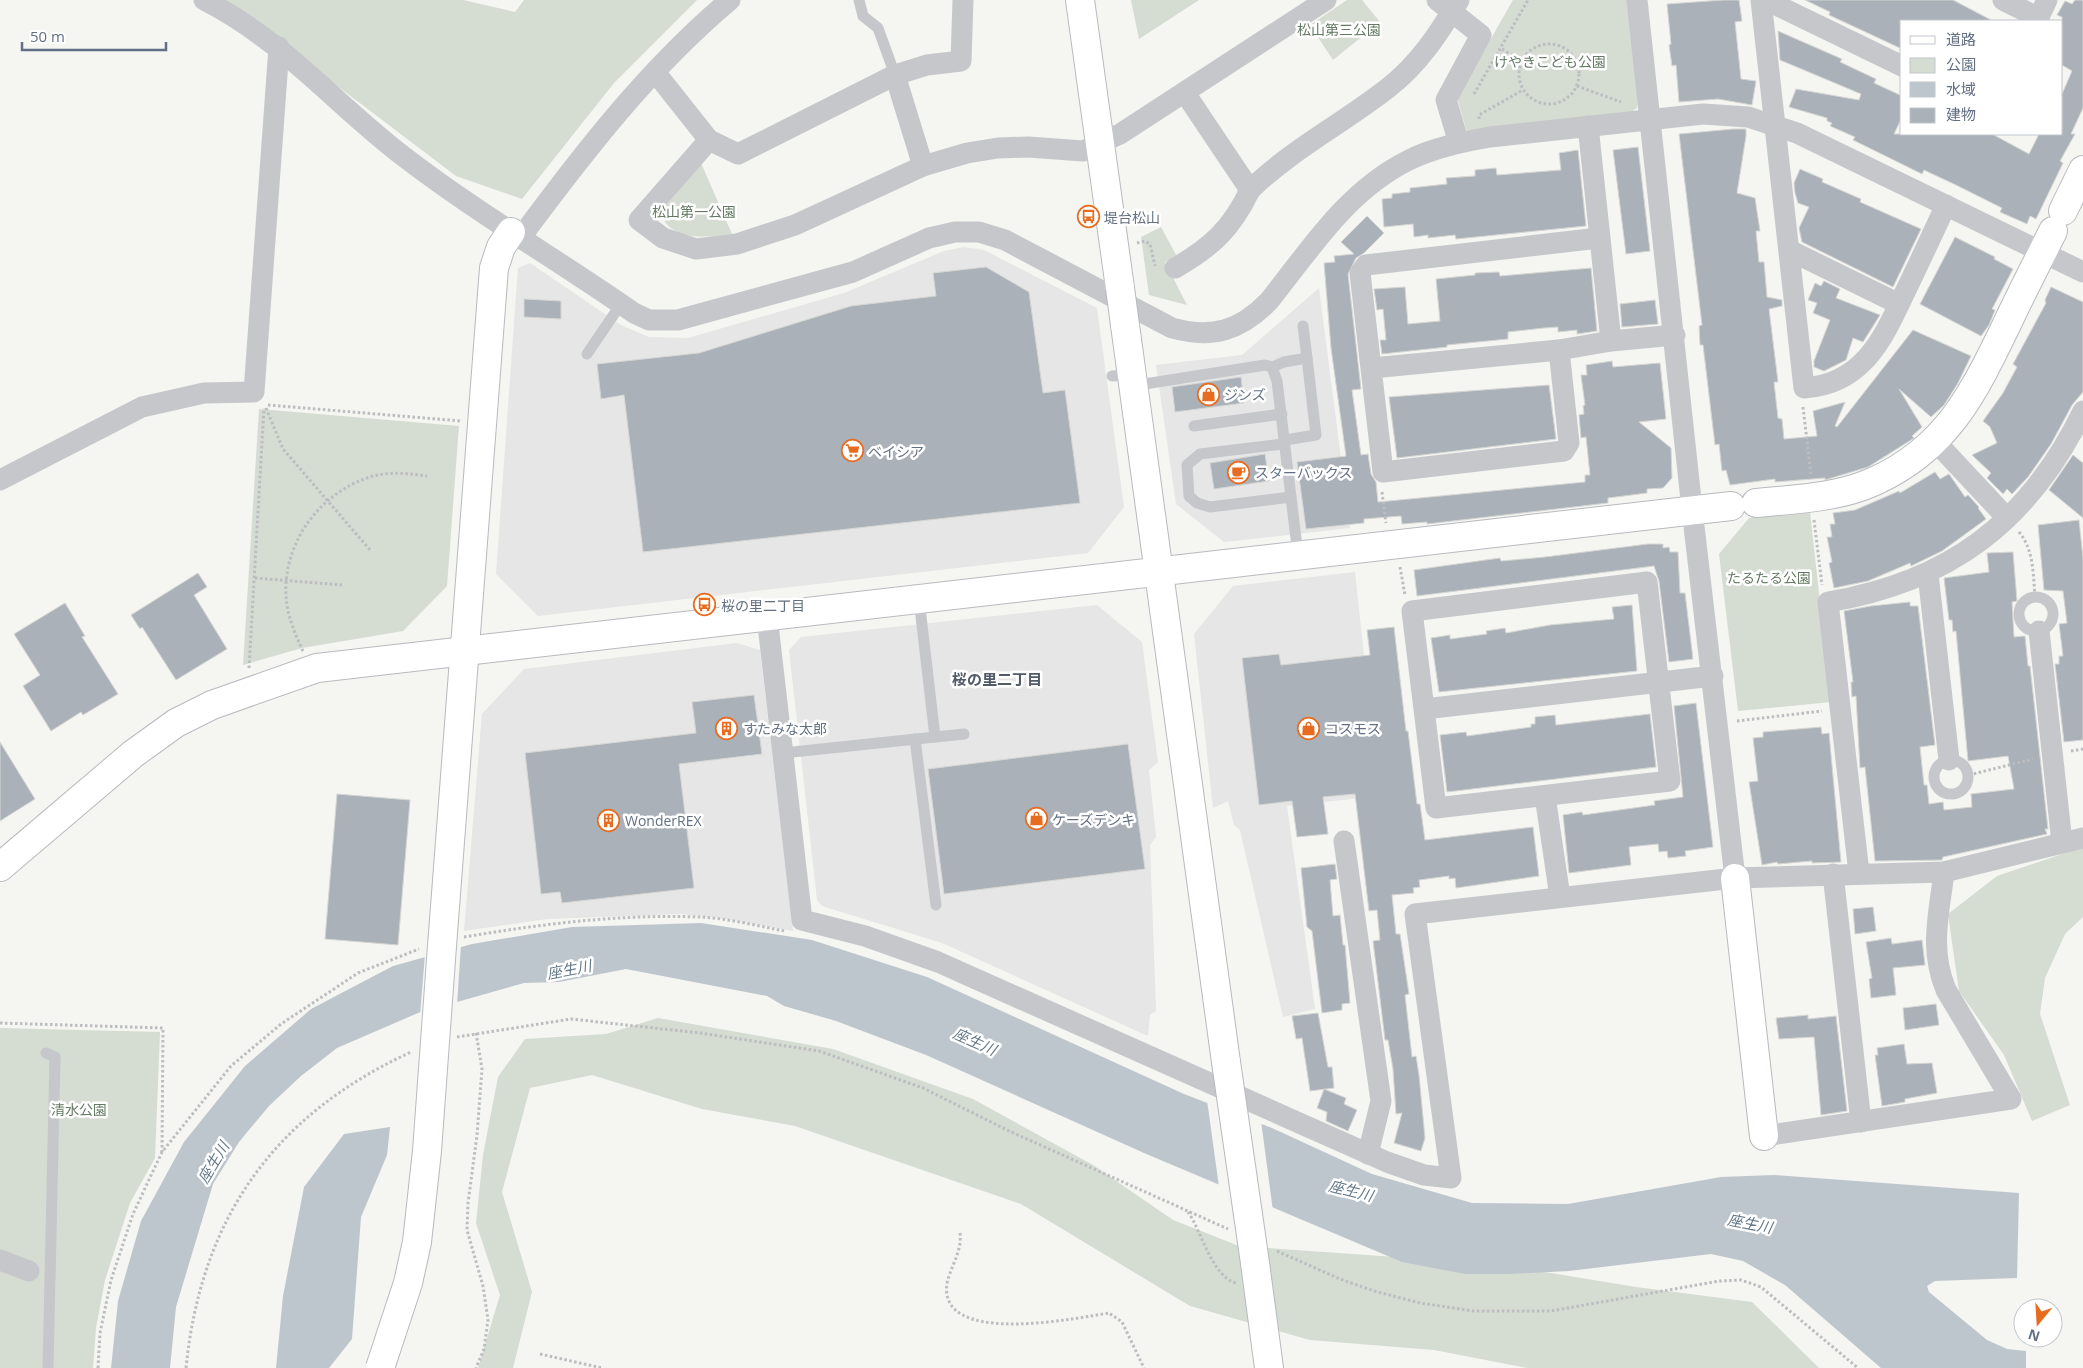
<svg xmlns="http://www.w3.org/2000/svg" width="2083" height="1368" font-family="'Open Sans','Noto Sans JP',sans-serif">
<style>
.built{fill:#e5e6e5}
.green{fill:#d5dcd2}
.water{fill:#bec6cd}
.pier{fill:#f5f5f1}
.building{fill:#aab1b8;stroke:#d6d7d4}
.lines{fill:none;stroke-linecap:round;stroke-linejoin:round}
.secondary-casing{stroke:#b7babf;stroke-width:30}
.path{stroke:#bcbdc0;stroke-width:3;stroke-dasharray:2.5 2.5;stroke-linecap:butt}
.lane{stroke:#c5c7cb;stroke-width:11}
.street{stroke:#c5c7cb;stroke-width:21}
.secondary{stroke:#fff;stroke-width:28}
.secondary-bridge-casing{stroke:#b7babf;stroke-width:30;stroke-linecap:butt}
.secondary-bridge{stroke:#fff;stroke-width:28}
.labels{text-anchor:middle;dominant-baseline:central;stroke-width:5;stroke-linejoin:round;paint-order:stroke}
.park-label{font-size:14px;fill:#647a62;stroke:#fff}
.poi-label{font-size:14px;fill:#637083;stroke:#fff;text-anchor:start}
.neighbourhood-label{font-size:15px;font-weight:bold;fill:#525b68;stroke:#fff}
.water-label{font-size:15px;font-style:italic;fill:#637987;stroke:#fff}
</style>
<rect width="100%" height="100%" fill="#f5f5f1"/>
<g class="built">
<polygon points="964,247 984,250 1097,308 1124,507 1088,553 538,616 496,574 518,268 530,263 621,325 649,337 688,338 844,293 944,251"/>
<polygon points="1319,288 1350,528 1224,542 1176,504 1156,365 1242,355"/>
<polygon points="1355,572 1379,796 1287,806 1315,1009 1283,1017 1240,830 1234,825 1228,801 1213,808 1194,634 1233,586"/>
<polygon points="1097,605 1142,642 1158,762 1149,770 1156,837 1150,845 1156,1011 1150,1015 1148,1036 942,943 822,906 817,900 789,650 801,637"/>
<polygon points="737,643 760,650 793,931 722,918 681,914 547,919 464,931 482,714 524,669"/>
</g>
<g class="green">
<polygon points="224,0 463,0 515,12 524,0 697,0 614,83 522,199 456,176"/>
<polygon points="1131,0 1199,0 1139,39"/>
<polygon points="1347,0 1362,0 1380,22 1333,60 1310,25"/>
<polygon points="1513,0 1628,0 1638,100 1637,108 1628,114 1467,132 1457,98"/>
<path d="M701,163L732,234C707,237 672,243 660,213Z"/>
<polygon points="1161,227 1176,255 1165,262 1187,305 1149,295 1141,237"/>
<polygon points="259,409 459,426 447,586 403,631 302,648 243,665"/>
<polygon points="1810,512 1831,702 1738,711 1719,554 1749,518"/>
<polygon points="2083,847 2083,917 2065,934 2045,978 2040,1014 2070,1105 2032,1121 2004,1055 1959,991 1948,914 1997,876"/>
<polygon points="658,1018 833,1049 973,1099 1093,1165 1173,1220 1239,1246 1496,1264 1636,1287 1752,1302 1819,1368 1527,1368 1434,1350 1310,1340 1190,1306 1021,1204 795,1126 702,1109 592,1075 530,1088 502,1192 532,1292 513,1368 478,1368 500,1295 476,1223 483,1155 498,1077 525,1039 606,1034"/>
<polygon points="0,1028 160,1032 155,1158 130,1203 105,1280 96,1328 93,1368 0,1368"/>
</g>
<g class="water">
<polygon points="701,923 812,940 927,977 1184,1094 1272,1128 1372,1174 1472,1203 1568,1204 1721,1177 1774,1175 2019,1193 2017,1278 1935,1281 1927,1286 1929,1292 1987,1340 2007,1349 2026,1351 2026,1368 1881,1368 1785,1285 1743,1261 1711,1254 1569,1271 1509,1274 1465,1274 1402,1262 1144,1153 926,1055 836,1021 784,1006 767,996 626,969 559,982 524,983 418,1013 337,1048 301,1076 269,1106 239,1142 213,1184 176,1307 170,1368 111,1368 118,1301 141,1221 184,1142 245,1066 311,1009 393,966 472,944 572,927"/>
<polygon points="390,1127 387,1155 361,1217 352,1339 329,1368 276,1368 283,1296 304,1187 344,1134"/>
</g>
<g class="pier">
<polygon points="461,944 457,1005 420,1015 425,954"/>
<polygon points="1207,1100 1261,1121 1273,1211 1219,1187"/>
</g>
<g class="building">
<polygon points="1723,0 1739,0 1742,21 1735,22 1741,79 1756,81 1752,105 1718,99 1679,102 1676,65 1672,66 1669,45 1671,44 1667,4"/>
<polygon points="1805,0 1953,0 1993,21 1902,21 1902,49 1829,15 1830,12"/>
<polygon points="2075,0 2083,0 2083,108 2071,134 2075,134 2060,161 2063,163 2036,219 2030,216 2027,224 2000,212 2002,208 1956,185 1924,170 1922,174 1853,140 1855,137 1830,126 1832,123 1827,121 1827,118 1789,107 1796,89 1859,100 1861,94 1780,60 1778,31 1842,59 1840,62 1876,79 1874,83 1902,96 1902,117 1894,134 1992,134 2029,154 2039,134 2062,134 2062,94 2072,71 2062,65 2062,17 2057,15 2065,1 2072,4"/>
<polygon points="1733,129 1746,129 1746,136 1737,193 1755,198 1760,231 1756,231 1759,262 1764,262 1767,297 1782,300 1782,306 1769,309 1778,382 1774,382 1778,418 1782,419 1784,439 1817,436 1813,411 1845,402 1835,426 1837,427 1913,330 1971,356 1958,383 1944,405 1931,417 1899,389 1922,427 1912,436 1914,438 1911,440 1868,467 1825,480 1825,478 1775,482 1775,479 1730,485 1726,470 1722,471 1719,444 1715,445 1703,345 1700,345 1699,326 1702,325 1679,134"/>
<polygon points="1638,147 1650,251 1626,254 1613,150"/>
<polygon points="1578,150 1586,226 1456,239 1455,235 1428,238 1428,235 1414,237 1413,224 1384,227 1382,199 1392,198 1392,194 1410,192 1410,188 1447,184 1446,178 1475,176 1475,170 1496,168 1497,175 1561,170 1559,153"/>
<polygon points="1800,169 1823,179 1822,182 1861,199 1860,202 1921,229 1893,287 1802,242 1799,228 1809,207 1798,203 1795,193 1794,183"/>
<polygon points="1367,216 1384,233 1364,253 1356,258 1348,274 1361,389 1352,390 1361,455 1368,454 1371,474 1376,482 1378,502 1585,482 1585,475 1590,475 1586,437 1581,438 1579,415 1584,414 1583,406 1585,405 1581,375 1587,375 1586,365 1612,361 1613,367 1660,363 1666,419 1639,422 1671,448 1672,478 1663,488 1647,489 1647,493 1608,498 1608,503 1427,524 1427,522 1402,524 1401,516 1364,519 1364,523 1306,529 1297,462 1346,456 1331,348 1324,263 1335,262 1334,256 1354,254 1341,242"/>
<polygon points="1955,237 1995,257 1994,259 2013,269 1992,309 1995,310 1989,325 1981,336 1920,304"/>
<polygon points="986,267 1029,292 1043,393 1065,390 1080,503 643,552 624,395 601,399 597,364 699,353 851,306 936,296 933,273"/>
<polygon points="1591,268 1597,331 1577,334 1577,330 1558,332 1558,327 1544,328 1508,332 1508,339 1447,345 1447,347 1382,354 1380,340 1386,340 1383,309 1377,310 1374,289 1405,287 1408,324 1440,321 1436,279 1475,275 1475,273 1499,272 1500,276"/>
<polygon points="1824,281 1840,289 1836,298 1880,315 1863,342 1853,338 1846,360 1824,371 1814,367 1814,361 1830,320 1813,313 1817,303 1808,300 1815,283 1821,286"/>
<polygon points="2051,287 2083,302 2083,392 2072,405 2051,444 2028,477 2012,494 2007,489 2003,494 1987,478 1991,473 1972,455 1997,443 1990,427 1983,421 2003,393 2017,367 2013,364 2046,303 2045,300"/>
<polygon points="524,299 561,301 561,319 524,317"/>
<polygon points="1655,300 1658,324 1622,327 1620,304"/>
<polygon points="1241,377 1244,403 1175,412 1172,387"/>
<polygon points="1549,385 1556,439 1397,458 1389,397"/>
<polygon points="1265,454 1269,481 1214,489 1210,463"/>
<polygon points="2073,455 2083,463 2083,518 2049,490"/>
<polygon points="1935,472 1940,479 1949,474 1965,497 1968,495 1979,507 1978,508 1986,519 1942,551 1911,566 1910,563 1868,581 1834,588 1829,563 1832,562 1827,537 1832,537 1830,524 1835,524 1833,513 1855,510 1899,491 1900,493"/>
<polygon points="2079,520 2083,558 2083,740 2064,742 2055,664 2059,664 2059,656 2063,656 2059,624 2067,623 2063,591 2044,590 2038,525"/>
<polygon points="1648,544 1663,544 1663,548 1669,547 1670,552 1678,552 1680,593 1685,593 1693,659 1669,662 1659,581 1654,566 1417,596 1414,570 1500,558 1501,561 1545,557"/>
<polygon points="2013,552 2017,601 2012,602 2014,637 2025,636 2028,666 2030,666 2048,829 2045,829 2047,834 1943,857 1942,860 1875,861 1865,767 1860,768 1856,696 1852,697 1851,682 1853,682 1844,611 1871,606 1910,602 1910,606 1918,606 1935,745 1920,747 1924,785 1927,785 1929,804 1943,802 1944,810 1972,807 1971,794 2014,789 2008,756 1968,761 1956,631 1953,632 1952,620 1949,620 1944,578 1989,572 1987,553"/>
<polygon points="198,573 207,587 194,595 227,649 176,680 142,627 140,629 131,615"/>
<polygon points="65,603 85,636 82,637 118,694 83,715 81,712 51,731 23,686 40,675 14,634"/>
<polygon points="1632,605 1637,671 1439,692 1431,638 1450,635 1450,639 1487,634 1486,631 1505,628 1506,633 1550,625 1614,619 1612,607"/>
<polygon points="1394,627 1406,731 1408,731 1417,804 1420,804 1425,840 1533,827 1539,876 1456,888 1455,878 1449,879 1449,876 1419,880 1420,887 1413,888 1414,893 1392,895 1396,934 1400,934 1409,994 1405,995 1412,1057 1416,1056 1419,1075 1425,1138 1421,1151 1394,1143 1402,1113 1396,1114 1393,1069 1388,1040 1385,1040 1373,941 1380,940 1377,910 1369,911 1355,794 1323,797 1328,834 1297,837 1292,801 1259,805 1242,658 1279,654 1281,665 1370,655 1367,630"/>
<polygon points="754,695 762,754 679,764 694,888 562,903 560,892 541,894 525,753 696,733 692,702"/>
<polygon points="1696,703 1713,847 1685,851 1686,856 1668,858 1667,851 1659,852 1658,844 1629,847 1631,865 1569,873 1563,815 1582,812 1583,815 1655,805 1654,801 1683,797 1674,706"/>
<polygon points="1650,714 1656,767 1447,792 1440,735 1466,732 1467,736 1531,727 1531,724 1535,724 1535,717 1555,715 1556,725"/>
<polygon points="1821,727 1822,734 1829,733 1841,862 1812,863 1812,861 1778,864 1777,862 1762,865 1749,782 1758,781 1753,738 1763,737 1763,732"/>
<polygon points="0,742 35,799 0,821"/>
<polygon points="1128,744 1145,869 944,894 928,769"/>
<polygon points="337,794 410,800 398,945 325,939"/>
<polygon points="1335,864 1337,879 1330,880 1333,916 1340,915 1343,945 1345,945 1350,1003 1342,1004 1342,1010 1322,1013 1312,931 1307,927 1301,868"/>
<polygon points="1873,907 1876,931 1855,934 1853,909"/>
<polygon points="1891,938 1892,944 1922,940 1925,965 1893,968 1896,995 1871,998 1869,979 1872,978 1866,942"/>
<polygon points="1936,1004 1939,1025 1905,1030 1903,1008"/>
<polygon points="1318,1013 1328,1067 1332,1067 1334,1088 1310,1091 1302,1038 1296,1039 1292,1016"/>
<polygon points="1808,1015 1808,1019 1836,1016 1847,1111 1821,1115 1814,1037 1779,1039 1776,1018"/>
<polygon points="1904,1044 1907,1064 1932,1063 1937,1093 1905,1099 1905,1102 1882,1106 1875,1055 1878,1055 1877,1048"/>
<polygon points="1324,1089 1346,1098 1344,1104 1357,1110 1348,1131 1326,1121 1327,1112 1317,1108"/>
</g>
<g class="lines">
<defs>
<g id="secondary">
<polyline points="1080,0 1120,288"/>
<polyline points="2063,211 2083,170"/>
<polyline points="1125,325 1226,1062"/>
<path d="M1756,503C1796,499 1838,498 1875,481C1947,448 1973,394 2006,326C2021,294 2037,263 2053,231"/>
<polyline points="0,867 133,754 176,723 212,705 317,668 1731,506"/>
<polyline points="1735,878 1764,1136"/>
<polyline points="442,946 494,268 501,247 511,232"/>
<polyline points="1255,1263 1269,1368"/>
</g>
</defs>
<use href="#secondary" class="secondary-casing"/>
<g class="path">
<circle cx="1549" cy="74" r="30"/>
<polyline points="1502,49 1521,61"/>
<polyline points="1577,86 1621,102"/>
<polyline points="1474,94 1528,0"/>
<polyline points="1479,119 1479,115 1523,90"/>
<polyline points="1137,243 1145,241 1150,244 1155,266"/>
<polyline points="268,405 461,421"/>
<polyline points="1803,407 1811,475"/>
<polyline points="266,408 283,449 371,551"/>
<polyline points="1382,492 1386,523"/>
<polyline points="1814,520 1822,585"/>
<path d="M2019,532C2034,550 2033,574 2035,597"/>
<polyline points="1400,567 1405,595"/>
<polyline points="255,578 342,585"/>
<path d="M303,651C295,634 287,615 286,596C283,544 318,495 367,478C386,471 407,473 427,476"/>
<polyline points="249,668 264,408"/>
<polyline points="1737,721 1822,711"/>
<polyline points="2071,751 2083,749"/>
<polyline points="1969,775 2033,759"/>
<path d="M464,937C542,924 619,914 699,917C727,918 757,926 785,931"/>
<polyline points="0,1023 163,1028 162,1152"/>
<polyline points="476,1033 482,1069 477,1135 468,1203 467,1230 483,1286 488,1320 484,1349 476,1368"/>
<polyline points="457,1037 571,1019 700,1033 819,1051 923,1088 1009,1131 1228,1229"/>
<path d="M1188,1212C1201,1230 1212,1277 1236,1283"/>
<path d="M960,1233C963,1256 943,1275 947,1295C956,1343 1077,1318 1109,1313L1122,1322L1144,1368"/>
<polyline points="1277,1251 1340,1279 1374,1291 1420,1303 1473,1311 1551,1311 1719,1281 1741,1280 1761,1287 1858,1368"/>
<polyline points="540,1354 602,1368"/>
<polyline points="98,1368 100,1333 111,1280 133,1214 162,1152 231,1066 281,1024 358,973 419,949"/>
<path d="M186,1368C201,1218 274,1115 411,1052"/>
</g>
<g class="lane">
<polyline points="859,0 863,16 878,28 895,75"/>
<polyline points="1303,326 1307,358"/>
<polyline points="587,354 621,304"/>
<polyline points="1272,367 1284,362 1307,358 1316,435 1285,440"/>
<polyline points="1112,376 1131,375"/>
<polyline points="1132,386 1265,365 1272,367 1277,381 1298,555"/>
<polyline points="1194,426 1282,414"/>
<polyline points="1283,444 1200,454 1187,465 1189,496 1197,503 1210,507 1291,497"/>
<circle cx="2036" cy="614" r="17"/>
<polyline points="919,599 935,737"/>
<polyline points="915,739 936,905"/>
<polyline points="783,753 964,734"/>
<circle cx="1951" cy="777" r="17"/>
<polyline points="46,1053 55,1057 48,1368"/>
</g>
<g class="street">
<path d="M204,0C283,40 335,104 403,156C477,213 558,260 634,313L649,320H678L853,272L929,238L955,232H979L1005,240L1172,328C1212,339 1240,331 1269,301C1310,250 1346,192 1407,161C1432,148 1462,142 1490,137L1703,114L1748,117L1797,133L2083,272"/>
<polyline points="1437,0 1481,35 1446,100 1459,143"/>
<polyline points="1637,0 1692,509 1735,878"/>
<path d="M1761,0L1804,388C1865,384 1884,336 1907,288C1920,261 1933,233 1946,205"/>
<polyline points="1766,0 1902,66"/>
<polyline points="2003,0 2039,18"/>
<polyline points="2037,21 2047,0"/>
<polyline points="655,72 709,140 738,154 895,75 927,65 961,61 963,0"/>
<polyline points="895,75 923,166"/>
<path d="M1185,93L1250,190C1292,149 1342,124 1388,88C1419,64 1439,33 1459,0"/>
<polyline points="1588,126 1611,341 1675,335"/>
<polyline points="709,140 639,220 663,238 696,249 737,244 795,225 923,166 967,153 998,148 1028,147 1083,151 1120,134 1326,0"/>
<path d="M521,237C584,152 649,68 730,0"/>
<polyline points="1599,238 1366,265 1360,273 1383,472 1564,451 1569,443 1559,350 1611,341"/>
<polyline points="1789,250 1899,304"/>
<path d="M1175,268C1212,247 1232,228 1250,190"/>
<polyline points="1372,368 1559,350"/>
<polyline points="1934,440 2007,518"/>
<polyline points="0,480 142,407 204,393 254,392 279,47"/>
<polyline points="1928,574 1949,760"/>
<polyline points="767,616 802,920 865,936 938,962 1387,1162 1424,1175 1451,1178 1415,914 1735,878 1944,872 2083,838"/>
<polyline points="2039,631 2062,843"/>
<polyline points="1424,709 1436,808 1670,781 1647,582 1412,611 1424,709 1713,676"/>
<polyline points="1545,796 1560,897"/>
<polyline points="1344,841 1381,1101 1368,1154"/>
<path d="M1859,873L1828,602C1949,582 2029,522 2083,411"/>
<polyline points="1833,874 1861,1122"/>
<path d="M1764,1136L2011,1099L1946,990C1929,949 1939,915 1944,872"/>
<polyline points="0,1260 29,1271"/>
</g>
<use href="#secondary" class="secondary"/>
<defs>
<g id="secondary-bridge">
<polyline points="1120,288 1125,325"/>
<polyline points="1226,1062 1255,1263"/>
<polyline points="380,1368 408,1283 417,1242 427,1151 442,946"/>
</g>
</defs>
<use href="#secondary-bridge" class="secondary-bridge-casing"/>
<use href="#secondary-bridge" class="secondary-bridge"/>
</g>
<defs>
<symbol id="bus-ring" viewBox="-11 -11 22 22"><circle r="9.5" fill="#fff" stroke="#e86c1f" stroke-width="1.5"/><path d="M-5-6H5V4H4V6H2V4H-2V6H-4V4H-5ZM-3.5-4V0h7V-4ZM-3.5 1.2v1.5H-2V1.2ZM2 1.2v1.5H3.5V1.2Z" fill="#e86c1f"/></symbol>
<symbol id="shop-ring" viewBox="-11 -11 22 22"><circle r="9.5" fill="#fff" stroke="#e86c1f" stroke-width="1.5"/><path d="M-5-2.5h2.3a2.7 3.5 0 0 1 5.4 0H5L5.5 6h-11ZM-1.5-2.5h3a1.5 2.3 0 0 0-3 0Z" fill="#e86c1f"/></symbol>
<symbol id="supermarket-ring" viewBox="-11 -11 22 22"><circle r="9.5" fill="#fff" stroke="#e86c1f" stroke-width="1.5"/><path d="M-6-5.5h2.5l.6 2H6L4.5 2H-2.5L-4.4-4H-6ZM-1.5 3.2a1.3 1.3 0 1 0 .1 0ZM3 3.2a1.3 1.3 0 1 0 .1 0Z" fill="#e86c1f"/></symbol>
<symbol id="cafe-ring" viewBox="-11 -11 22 22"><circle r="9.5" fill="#fff" stroke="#e86c1f" stroke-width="1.5"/><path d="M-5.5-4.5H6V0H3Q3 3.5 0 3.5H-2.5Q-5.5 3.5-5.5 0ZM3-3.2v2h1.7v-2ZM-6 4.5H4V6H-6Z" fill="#e86c1f"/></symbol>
<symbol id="building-ring" viewBox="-11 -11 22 22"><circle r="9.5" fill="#fff" stroke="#e86c1f" stroke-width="1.5"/><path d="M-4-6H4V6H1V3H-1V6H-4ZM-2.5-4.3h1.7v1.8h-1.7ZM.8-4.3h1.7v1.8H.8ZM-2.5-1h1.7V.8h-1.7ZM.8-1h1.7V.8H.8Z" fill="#e86c1f"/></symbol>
</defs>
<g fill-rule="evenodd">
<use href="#bus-ring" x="1076" y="204" width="25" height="25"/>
<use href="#shop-ring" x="1196" y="382" width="25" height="25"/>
<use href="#supermarket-ring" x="840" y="438" width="25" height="25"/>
<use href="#cafe-ring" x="1226" y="460" width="25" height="25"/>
<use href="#bus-ring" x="692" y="592" width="25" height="25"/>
<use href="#building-ring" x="714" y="716" width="25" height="25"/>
<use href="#shop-ring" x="1296" y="716" width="25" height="25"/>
<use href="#shop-ring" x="1024" y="806" width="25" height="25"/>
<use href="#building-ring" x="596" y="808" width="25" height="25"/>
</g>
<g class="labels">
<g class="park-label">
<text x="1339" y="29">松山第三公園</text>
<text x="1550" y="61">けやきこども公園</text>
<text x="694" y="211">松山第一公園</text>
<text x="1769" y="577">たるたる公園</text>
<text x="79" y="1109">清水公園</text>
</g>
<g class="poi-label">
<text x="1104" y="217">堤台松山</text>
<text x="1224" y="394">ジンズ</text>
<text x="868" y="451">ベイシア</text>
<text x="1255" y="472">スターバックス</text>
<text x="721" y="605">桜の里二丁目</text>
<text x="743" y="728">すたみな太郎</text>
<text x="1325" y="728">コスモス</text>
<text x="1052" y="819">ケーズデンキ</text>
<text x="625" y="820">WonderREX</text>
</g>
<g class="neighbourhood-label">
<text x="997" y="679">桜の里二丁目</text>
</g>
<g class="water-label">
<text transform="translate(569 969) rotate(-11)">座生川</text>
<text transform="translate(975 1041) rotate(24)">座生川</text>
<text transform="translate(213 1162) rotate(-59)">座生川</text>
<text transform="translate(1351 1190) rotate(14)">座生川</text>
<text transform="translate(1750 1223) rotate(11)">座生川</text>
</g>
</g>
<rect x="1900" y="20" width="162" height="115" fill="#ffffff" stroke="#c1c6cd"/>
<rect x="1910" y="36" width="25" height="8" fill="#ffffff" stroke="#c1c6cd"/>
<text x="1946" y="45" font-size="15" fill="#637083">道路</text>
<rect x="1910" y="58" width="25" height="15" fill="#d5dcd2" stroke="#c1c6cd"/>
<text x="1946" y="70" font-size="15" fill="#637083">公園</text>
<rect x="1910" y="82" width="25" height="15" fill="#bec6cd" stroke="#c1c6cd"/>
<text x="1946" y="95" font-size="15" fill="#637083">水域</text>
<rect x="1910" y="108" width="25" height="15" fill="#aab1b8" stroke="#c1c6cd"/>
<text x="1946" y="120" font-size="15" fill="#637083">建物</text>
<g transform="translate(2038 1323) rotate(198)"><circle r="24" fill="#ffffff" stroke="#c1c6cd"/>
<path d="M0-4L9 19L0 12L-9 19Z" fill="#e86c1f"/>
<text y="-8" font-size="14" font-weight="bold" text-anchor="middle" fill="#637083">N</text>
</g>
<path d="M22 42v8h144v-8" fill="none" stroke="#637083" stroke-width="2.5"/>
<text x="30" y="42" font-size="15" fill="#637083" stroke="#ffffff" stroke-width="4" paint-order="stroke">50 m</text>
</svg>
